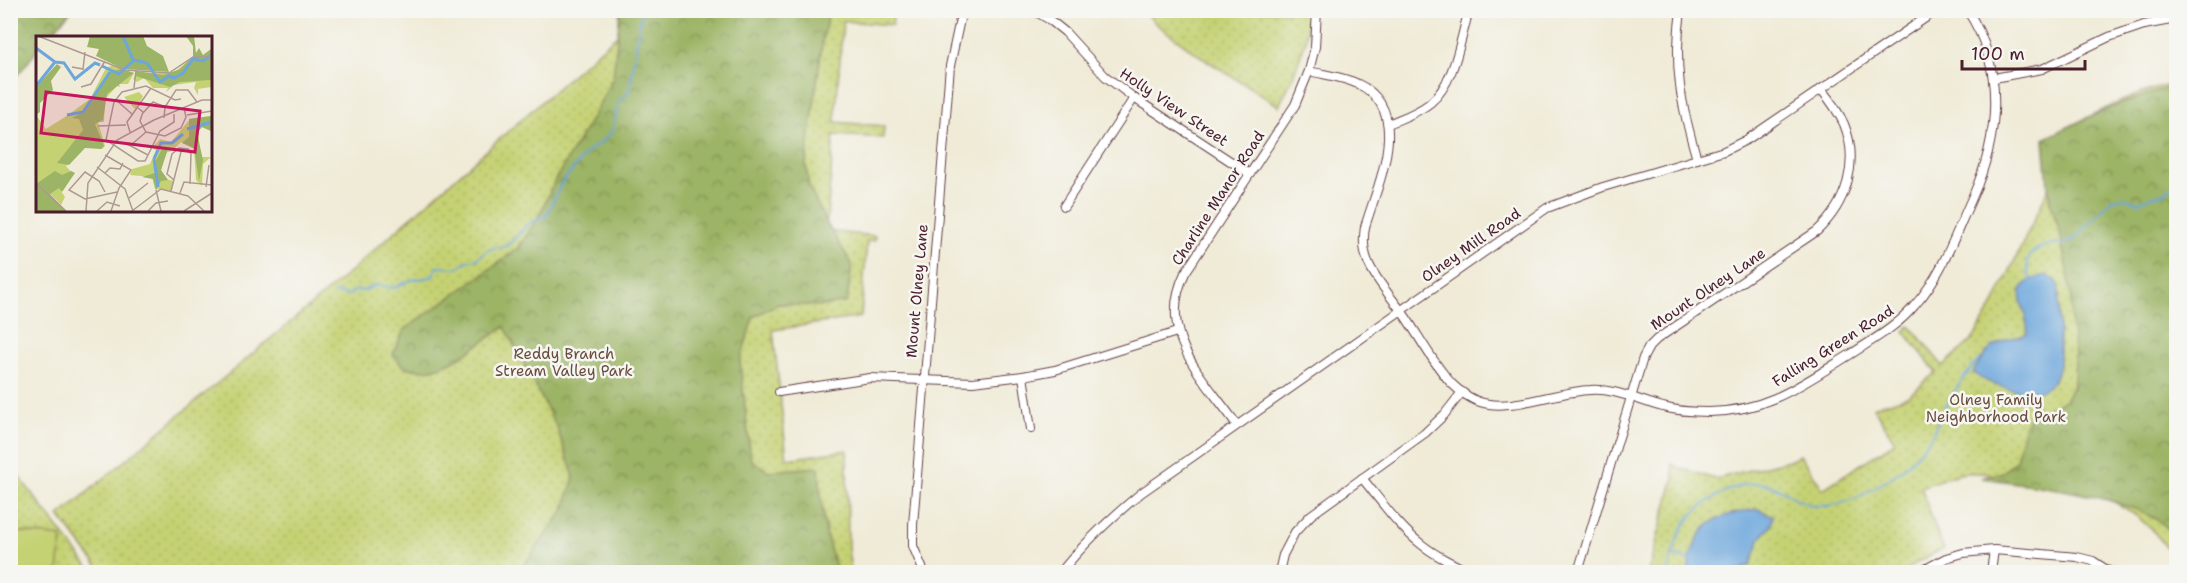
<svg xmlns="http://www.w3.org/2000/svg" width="2187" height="583" font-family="'Shantell Sans',sans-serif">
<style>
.grass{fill:url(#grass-dots);stroke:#88784f;stroke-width:1.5}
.forest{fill:url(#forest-crowns);stroke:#736a48;stroke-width:1.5}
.pitch{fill:#c5d273;stroke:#88784f;stroke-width:1.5}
.water{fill:#6ca6dc;stroke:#5b6284;stroke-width:1.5}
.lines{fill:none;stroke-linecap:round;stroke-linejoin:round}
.stream{stroke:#6ca6dc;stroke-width:2}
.street-casing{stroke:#633e45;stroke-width:10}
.street{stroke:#fff;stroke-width:8}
.labels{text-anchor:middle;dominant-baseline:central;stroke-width:5;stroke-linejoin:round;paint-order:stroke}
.street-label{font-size:15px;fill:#4a1f2b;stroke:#f6f6f2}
.park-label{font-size:15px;fill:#694c3d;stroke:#f6f6f2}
.inset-river{fill:none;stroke:#6ca6dc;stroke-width:3}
.inset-road{fill:none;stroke:#ae9992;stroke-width:1.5}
.view{fill:#c2185b;fill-opacity:0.15;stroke:#c2185b;stroke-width:3}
.inset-edge{fill:none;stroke:#4a1f2b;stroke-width:3}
</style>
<defs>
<pattern id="grass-dots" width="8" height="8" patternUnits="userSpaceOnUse" patternTransform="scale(1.5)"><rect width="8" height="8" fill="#c5d273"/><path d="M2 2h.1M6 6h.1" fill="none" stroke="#abb464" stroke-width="1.8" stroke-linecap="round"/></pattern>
<pattern id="forest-crowns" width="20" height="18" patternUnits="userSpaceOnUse" patternTransform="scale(1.5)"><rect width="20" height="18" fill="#9cb465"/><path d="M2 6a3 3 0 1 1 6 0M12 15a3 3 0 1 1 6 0" fill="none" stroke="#819253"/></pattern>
</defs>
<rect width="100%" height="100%" fill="#f6f6f2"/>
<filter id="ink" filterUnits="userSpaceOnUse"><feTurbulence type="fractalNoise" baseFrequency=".0167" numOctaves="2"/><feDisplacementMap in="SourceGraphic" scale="12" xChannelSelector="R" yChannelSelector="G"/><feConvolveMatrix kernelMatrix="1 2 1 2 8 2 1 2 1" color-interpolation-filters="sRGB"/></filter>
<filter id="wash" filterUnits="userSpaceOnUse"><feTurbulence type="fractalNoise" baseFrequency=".008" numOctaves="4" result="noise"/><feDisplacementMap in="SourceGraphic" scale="24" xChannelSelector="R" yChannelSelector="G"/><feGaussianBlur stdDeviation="1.35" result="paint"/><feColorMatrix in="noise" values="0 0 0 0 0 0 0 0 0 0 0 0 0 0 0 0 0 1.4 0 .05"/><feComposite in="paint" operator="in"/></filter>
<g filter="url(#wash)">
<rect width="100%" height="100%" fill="#f0ebd7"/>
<g class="grass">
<polygon points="890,10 894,12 892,25 843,21 835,122 884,126 883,138 834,135 826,231 875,236 874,241 867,241 861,317 773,330 787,459 847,450 848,548 851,572 102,572 59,516 337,283 627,26 634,11"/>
<polygon points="1144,11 1308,11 1306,40 1293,77 1279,106 1204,59 1156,24"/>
<path d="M2176,84V563C2140,498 2084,486 2015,478C2000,476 1980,471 1965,473C1951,475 1935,482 1921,487L1943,549L1919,561L1904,572H1648L1674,478L1672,464L1677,467L1715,479L1793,459L1800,455L1823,489L1895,442L1873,407L1908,396L1936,372L1904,331L1910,326L1943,366L1973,339L1994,304L2041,205L2064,148L2062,130C2100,112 2135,91 2176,84Z"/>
<polygon points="11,466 92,572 11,572"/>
</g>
<g class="forest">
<polygon points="11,10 71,11 48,37 38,38 37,51 11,83"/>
<path d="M620,11H829L823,37L806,164L809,187L827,224L852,264L847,302L822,306L778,304L753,317L740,362L751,460L768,471L819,467C821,503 824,539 838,572H519L564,510L574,477L557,428L505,327C477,343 441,381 406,367C400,365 396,358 393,354L404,330L518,249L540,214L556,178L592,118L613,78Z"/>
<path d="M2176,87V544C2174,539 2171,532 2167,528C2136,496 2026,484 1981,478L2002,473L2016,460L2025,425L2030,417L2065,400L2074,385L2075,356L2071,321V294L2060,232L2049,198L2044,139C2086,118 2130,97 2176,87Z"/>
</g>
<polygon class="pitch" points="11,531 62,537 58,572 11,572"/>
<g class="water">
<path d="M2046,275L2057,281L2059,290V366C2057,373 2055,381 2049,386C2030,400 1989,385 1973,373C1981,357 1990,345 2008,339C2014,337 2020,337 2027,334C2032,311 1999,285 2046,275Z"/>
<path d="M1758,509L1773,516L1770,527L1760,539L1751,565L1736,572H1688C1694,525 1713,515 1758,509Z"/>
</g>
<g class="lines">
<g class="stream">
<path d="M2030,280C2019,242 2049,248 2073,241L2111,200L2122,197L2138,202L2165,192L2176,184"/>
<path d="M333,293L350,295L356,290L363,291L376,285L396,288C406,279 420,279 432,277L437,267L458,268L467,261L477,259C486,249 494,247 507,246L530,223L547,215L561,184L588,151L599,144L612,132L619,101L629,92L642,10"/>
<polyline points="1673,555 1692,561"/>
<path d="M1667,572C1672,559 1675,542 1682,529C1694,505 1737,479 1765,484C1785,487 1799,506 1819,506C1843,507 1866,494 1886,481C1903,470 1920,453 1931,436C1936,429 1938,420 1943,412C1953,393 1964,375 1979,360"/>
</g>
</g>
</g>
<g filter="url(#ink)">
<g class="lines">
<defs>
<g id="street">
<polyline points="1033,10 1050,20 1065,32 1105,76 1134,98 1250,174"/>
<path d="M1681,10C1673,67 1681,105 1697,159"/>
<path d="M1309,71C1325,75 1344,77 1358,84C1414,110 1377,186 1365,227C1363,239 1363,250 1368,262C1376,281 1393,299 1405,316C1420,338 1433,363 1451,383C1458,390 1470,399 1480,402C1510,412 1558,391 1590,390C1615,388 1639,401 1663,407C1677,411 1694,412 1709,412C1767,412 1804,383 1851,354C1874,339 1898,326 1915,305C1942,275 1955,235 1972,198C1999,138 2006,68 1967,10"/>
<polyline points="1994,78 2042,69 2109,37 2144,25 2176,19"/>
<path d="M1388,124C1402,118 1418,113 1430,103C1455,83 1460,40 1469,10"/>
<polyline points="1064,206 1134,98"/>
<polyline points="1023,376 1031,429"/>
<polyline points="779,392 870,378 973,382 1023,376 1055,370 1177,332"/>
<path d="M1237,425C1204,378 1155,335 1185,273L1295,105L1309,71L1315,47L1317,10"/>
<path d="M1362,478C1381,501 1398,526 1421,544C1436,556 1453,564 1470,572"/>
<polyline points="924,572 913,546 913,525 950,66 962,10"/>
<path d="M1061,572C1084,543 1112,517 1141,493L1547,208L1603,187L1724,151L1748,139L1937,10"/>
<polyline points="1279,572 1283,555 1295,532 1311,515 1425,433 1444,415 1462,392"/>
<path d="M1578,572L1643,358L1649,347L1657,339L1817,231C1846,204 1860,163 1844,124C1838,111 1830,100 1821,89"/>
<polyline points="1920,572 1946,558 1963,553 1994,550 2077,557 2093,561 2110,572"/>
<polyline points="1991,572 1994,550"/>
</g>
</defs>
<use href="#street" class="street-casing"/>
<use href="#street" class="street"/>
</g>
</g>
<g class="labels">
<g class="street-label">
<text transform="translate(1174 107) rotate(34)">Holly View Street</text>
<text transform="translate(1218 198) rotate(-57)">Charline Manor Road</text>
<text transform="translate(1471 245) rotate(-35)">Olney Mill Road</text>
<text transform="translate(1708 289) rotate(-34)">Mount Olney Lane</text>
<text transform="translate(917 291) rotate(-85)">Mount Olney Lane</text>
<text transform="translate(1833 346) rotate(-32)">Falling Green Road</text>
</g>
<g class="park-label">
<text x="564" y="354">Reddy Branch<tspan x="564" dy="17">Stream Valley Park</tspan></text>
<text x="1996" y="400">Olney Family<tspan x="1996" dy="17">Neighborhood Park</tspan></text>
</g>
</g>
<g transform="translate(36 36)">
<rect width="176" height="176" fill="#f0ebd7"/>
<path d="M175,22V51L162,53V59L158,52L160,46L138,49L130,56L132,52H117L108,42L101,46L97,43L100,38L139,36L154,23ZM77,29L98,37L92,48H83L84,51L81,50L70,62L73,64L69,65L68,86H62L69,110L66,113L54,106L30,130L37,138L25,155L29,161L25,169L6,149L0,175V79L10,93L32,79L54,63L70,32ZM103,56L107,60L100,74L88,61ZM175,80V95L166,91L162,94L164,121H175L167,128L166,150L160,144L158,113L145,106L136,115L129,117L125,135L129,143L138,145L135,155L119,153L116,141L94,139L96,133L114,128L120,114L116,112L124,103L135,106L154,83Z" fill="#c5d273"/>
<path d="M54,0H107L111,10L127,20L133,36L87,33L60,20L63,13L51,11ZM150,0H158L160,17L163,12L167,19L175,13V44L144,46L134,51L100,40V35L128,39L144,33L157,21V10ZM21,28L25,31L15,45L17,54L4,67V76L0,79V51ZM85,33L98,37L71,58L67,84L59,88L68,110L65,113L49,112L33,129L21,127L47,94L43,83L36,82L47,76L73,36ZM175,80V95L166,91L161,97L167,124L163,145L158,112L146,107L153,101V83ZM126,113H132L125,134L132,144L125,145L120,154L117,143L106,141L119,137V126ZM19,135L26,139L35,135L39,137L26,156L23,152L14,158L30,175H0V148Z" fill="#9cb465"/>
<path class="inset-river" d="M87,0L97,24M0,12L19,26L28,27L39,43L59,27L64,29M66,30L83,38L98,24L111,27L124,46L133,40L138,42L147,37L157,23L167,25L176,19M0,50L19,26M31,79L47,76L74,36M151,93L176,86M118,123L125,107H136L147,98M118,123L122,151"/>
<path class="inset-road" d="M2,0L89,34L133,37L157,21H176M36,31L47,33L49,16M45,51L55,48L69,25M98,52L100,34M79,63L97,79M102,72L107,76L104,85L110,96L129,100L145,92L150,81L148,72M107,77L117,66L129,71M138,78V86L124,95L109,125H102L70,104L78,66L86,56L110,50L139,64L145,63M151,79L176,75M128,82L129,71L140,54H152L161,66M62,90L90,89M94,96L91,86L115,52M91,108L112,119M95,109L110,96M69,119L95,134L83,152L75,175M61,131L89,153L97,175M69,137L74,132L84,133L87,127M138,144L131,138L136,118L143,112L152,113L155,118L154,148M0,147L30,175M170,151L173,129M120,154L125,175M135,155L146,112M69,156L63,145L49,136L33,154L49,163L81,156M144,157L148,146L176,149M93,162L112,147M50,175L52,147L81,104L118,84L166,64H176M61,175L71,166L84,170M96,175L125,153L152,160L168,175M112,175L120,167L132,165M148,175L176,157"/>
<path class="view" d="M10,56L164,75L159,116L5,97Z"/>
<rect width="176" height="176" class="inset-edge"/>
</g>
<rect width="2187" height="583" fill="none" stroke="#f6f6f2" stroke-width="36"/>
<path d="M1962 60v9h123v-9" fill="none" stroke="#4a1f2b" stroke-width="3"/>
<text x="1971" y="60" font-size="18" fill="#4a1f2b" stroke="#f6f6f2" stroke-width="4.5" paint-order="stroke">100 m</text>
</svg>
